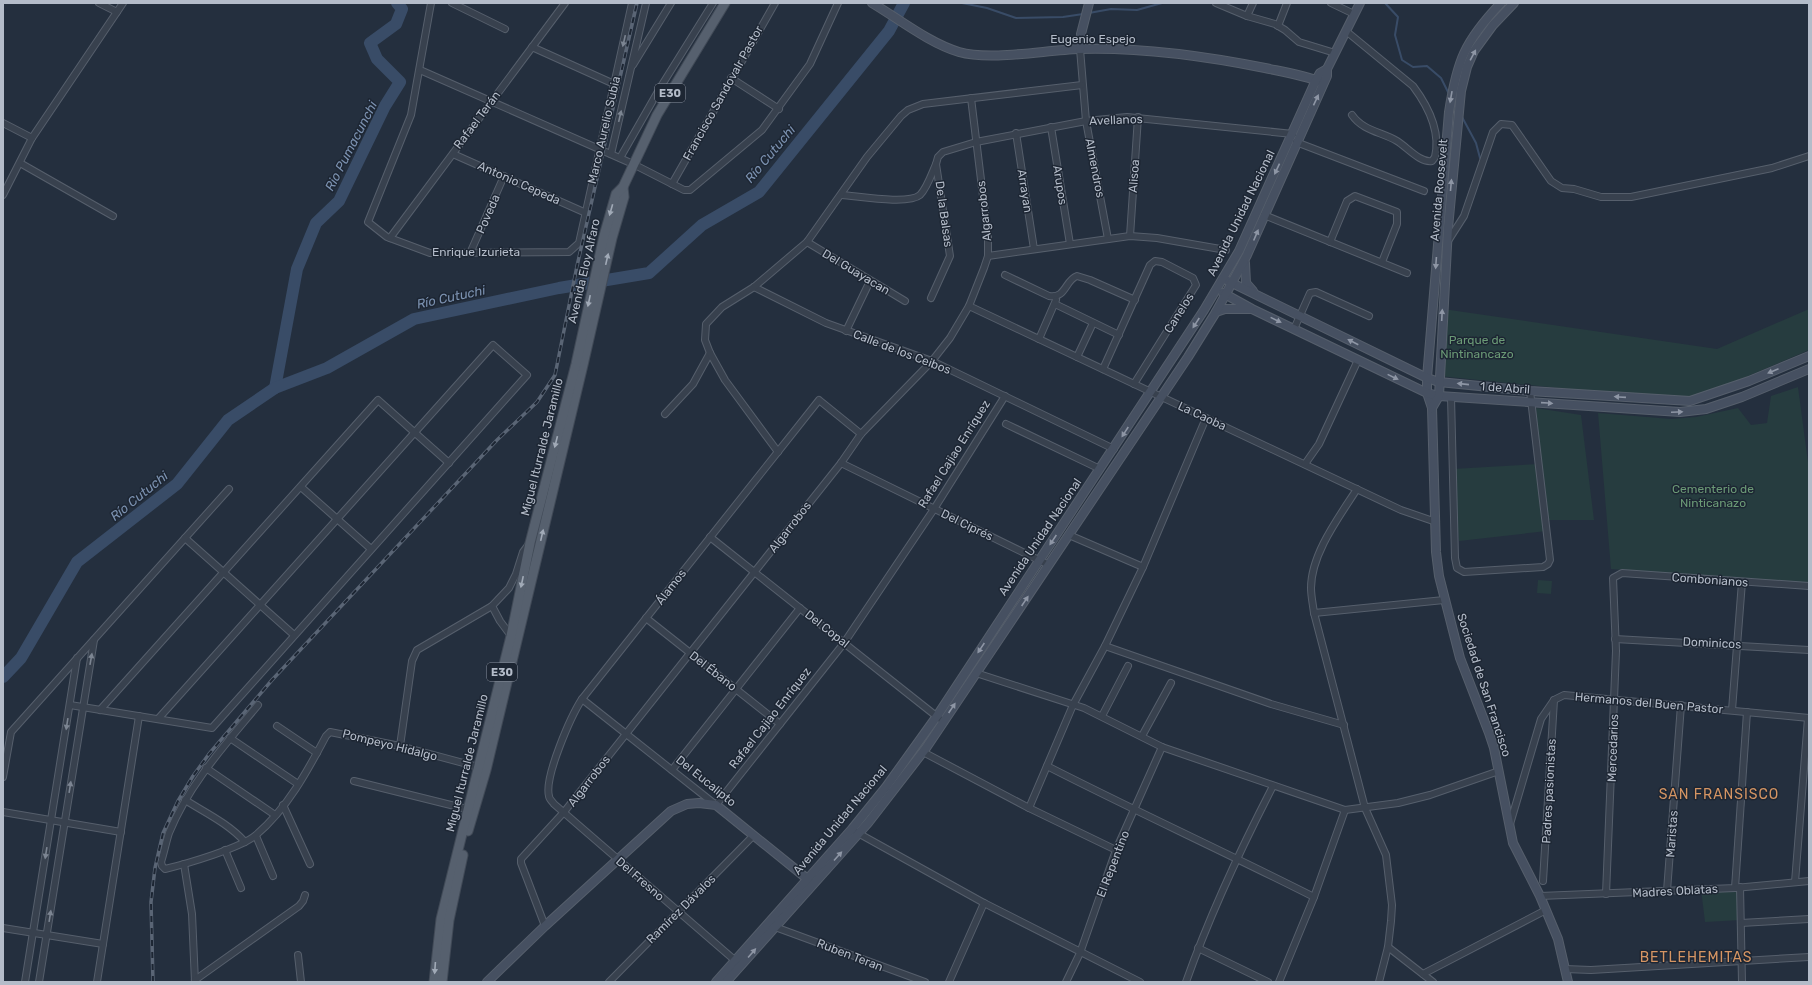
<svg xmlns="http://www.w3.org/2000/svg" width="1812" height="985" font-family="Rubik,sans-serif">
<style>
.green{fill:#263c3f}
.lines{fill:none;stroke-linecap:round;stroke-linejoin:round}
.stream{stroke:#394c67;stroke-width:2}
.river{stroke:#394c67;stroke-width:12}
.street-casing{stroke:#565f6c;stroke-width:8}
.secondary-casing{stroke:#565f6c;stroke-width:10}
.primary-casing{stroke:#414a57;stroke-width:11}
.street{stroke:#38414e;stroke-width:6}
.secondary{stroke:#465061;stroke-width:8}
.primary{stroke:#56606e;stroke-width:9}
.rail-casing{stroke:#5a6575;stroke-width:3.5}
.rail{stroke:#1d2633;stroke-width:2;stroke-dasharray:6;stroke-linecap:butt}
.oneway{fill:#7c8592}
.oneway2{fill:#8e96a5}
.oneway3{fill:#a1aab7}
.labels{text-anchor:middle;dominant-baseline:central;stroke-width:3;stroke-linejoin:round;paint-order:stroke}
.shield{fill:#1d2633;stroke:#878f9c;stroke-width:1}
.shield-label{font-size:11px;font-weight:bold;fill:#b4bcc9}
.street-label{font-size:12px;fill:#b4bcc9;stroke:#1d2633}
.park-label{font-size:12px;fill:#6b9a76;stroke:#1d2633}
.water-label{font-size:13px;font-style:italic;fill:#7c92b1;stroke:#1d2633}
.quarter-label{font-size:14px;letter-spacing:1px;fill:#d59563;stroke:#1d2633}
</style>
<rect width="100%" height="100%" fill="#242f3e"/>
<g class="green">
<polygon points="1443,309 1717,349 1809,309 1809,350 1690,401 1439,376"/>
<polygon points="1798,387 1809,470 1809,583 1611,569 1598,413 1671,419 1696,417 1738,408 1751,425 1767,423 1771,396"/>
<polygon points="1536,408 1581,415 1594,520 1546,520 1547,531 1459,541 1453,469 1539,464 1544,504"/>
<polygon points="1538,580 1552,581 1551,594 1537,593"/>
<polygon points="1740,887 1741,920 1705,922 1701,889"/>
</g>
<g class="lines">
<g class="stream">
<polyline points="962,3 987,8 1016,18 1063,17 1083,14"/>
<polyline points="1385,3 1398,17 1395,35 1402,60 1413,67 1427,66 1441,78 1449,94"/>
<polyline points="1089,13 1111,9 1137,10 1162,3"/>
<polyline points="1462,117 1476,143 1480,158"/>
</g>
<g class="river">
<polyline points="275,388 297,269 316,223 339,201 385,106 400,82 377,59 370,43 396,24 402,9 397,3"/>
<polyline points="3,677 21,658 77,562 177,484 228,420 275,388 327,368 414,319 559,288 649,273 702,225 759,192 889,31 904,3"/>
</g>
<defs>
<g id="street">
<polyline points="99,3 117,12"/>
<polyline points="431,3 411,115 368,222 387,237 430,253 569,252 579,243 632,3"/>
<polyline points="452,3 505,29"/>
<polyline points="1216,3 1247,16"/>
<polyline points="1253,3 1247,16 1275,24 1285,30 1299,42 1335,53"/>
<polyline points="1331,3 1354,14"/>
<polyline points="1278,26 1287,3"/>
<path d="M1346,31L1413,86C1428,106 1441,131 1435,157L1432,161C1420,163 1407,147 1397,141C1382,132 1363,131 1352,115"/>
<polyline points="532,47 614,84"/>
<polyline points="1080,49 1086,121 1108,239"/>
<polyline points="633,65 671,3"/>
<polyline points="420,70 633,164 684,190 690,190 762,130 810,64 838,3"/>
<polyline points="731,78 779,109"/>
<polyline points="3,123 32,138"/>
<polyline points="1051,127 1070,244"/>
<polyline points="1016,133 1034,249"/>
<polyline points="1296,142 1424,191"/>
<polyline points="453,154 586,213"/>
<polyline points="611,154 646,3"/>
<polyline points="620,158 660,88 713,3"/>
<polyline points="20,163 113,216"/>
<polyline points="672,184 775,3"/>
<polyline points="3,195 32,138 123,3"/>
<path d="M842,195C858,196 908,205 920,195C927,188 932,173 936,164"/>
<polyline points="1264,215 1407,273"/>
<polyline points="1130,236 1138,117"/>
<polyline points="390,238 565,3"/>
<polyline points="1448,241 1464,216 1493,132 1501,124 1512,125 1551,181 1562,188 1574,189 1601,197 1631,197 1772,168 1809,156"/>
<polyline points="807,242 905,301"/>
<polyline points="1330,242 1347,201 1355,196 1397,212 1397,224 1382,262"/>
<polyline points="471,251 504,176"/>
<polyline points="988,256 1130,236 1157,238 1226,250"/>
<path d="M1005,275L1049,296C1066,299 1065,280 1077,276L1090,280L1135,300"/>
<polyline points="754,287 826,323 932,361 1114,449"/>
<polyline points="931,298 950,256 936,164 938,157 943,152 976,142 1086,121 1127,117 1293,134"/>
<polyline points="1055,304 1119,335"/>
<polyline points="969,306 1401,510 1436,522"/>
<polyline points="1294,329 1310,293 1316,292 1369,316"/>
<polyline points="846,331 870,281"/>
<polyline points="1039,339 1056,300"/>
<polyline points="1077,357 1093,323"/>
<polyline points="1103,369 1150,265 1155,261 1162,262 1193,278 1196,285 1134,384"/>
<polyline points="1451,397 1455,558 1457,568 1464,572 1543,567 1548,564 1550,560 1530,391"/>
<polyline points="665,414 693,384 710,353"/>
<polyline points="1006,424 1100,469"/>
<polyline points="778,452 725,380 710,353 705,340 706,324 722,307 754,287 807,242 867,157 901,116 908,110 923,104 1082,85"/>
<polyline points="841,463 1049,565"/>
<polyline points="1305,464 1319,444 1358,360"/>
<polyline points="301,487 371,549"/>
<path d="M1357,489C1339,517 1311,554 1311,588C1311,596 1313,605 1314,613L1365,808L1386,855L1392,905L1391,921L1388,947L1379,982"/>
<polyline points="1069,535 1143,567"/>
<polyline points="710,537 940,719"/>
<polyline points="185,538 294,635"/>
<polyline points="492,606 500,621 511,636"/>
<polyline points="1314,613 1444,600"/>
<polyline points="646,618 780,724"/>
<polyline points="1615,639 1809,650"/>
<polyline points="1105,646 1271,704 1344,725"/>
<polyline points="976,673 1084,708 1162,747 1345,810 1398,803 1430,795 1499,771"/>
<polyline points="582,699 716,805 844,643 934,509 1005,396"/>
<polyline points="70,705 212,728 527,375 493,345 158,719"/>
<path d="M258,705C225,745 189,784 169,833C166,842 164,853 161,862L162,866L165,869C186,864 241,848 256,835C287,809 308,770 326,736L330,732L400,746L482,768"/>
<polyline points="100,710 378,400 449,463"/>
<polyline points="1732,710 1742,582"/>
<polyline points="1102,716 1128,666"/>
<polyline points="277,726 317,753"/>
<polyline points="1142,736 1171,683"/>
<polyline points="230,738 298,784"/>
<polyline points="400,746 412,661 417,650 492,606 509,588 516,574 523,552 529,544"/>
<polyline points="923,752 1029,808 1116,850"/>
<path d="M1047,766C1135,811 1225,852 1314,897"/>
<polyline points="206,768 275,815"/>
<polyline points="672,770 800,608"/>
<polyline points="3,777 11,732 229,489"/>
<polyline points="354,781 471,810"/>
<path d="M185,800C206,813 229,824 245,842"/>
<polyline points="283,805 310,864"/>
<polyline points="1029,808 1073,705 1105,646 1143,567 1206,418"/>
<polyline points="3,812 121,832"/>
<polyline points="1510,824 1541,719 1554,700 1564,695 1809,718"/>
<polyline points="856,832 984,903 1140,982"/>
<polyline points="256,836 273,876"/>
<polyline points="225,850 241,888"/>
<polyline points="184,864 192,914 195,982"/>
<polyline points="1543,881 1554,700"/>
<polyline points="1795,882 1808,718"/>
<polyline points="1740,887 1742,982"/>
<polyline points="1735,888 1747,712"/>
<polyline points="1667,891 1681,705"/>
<polyline points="1606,894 1616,651 1613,578 1622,573 1809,586"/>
<polyline points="1540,896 1735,888 1809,881"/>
<polyline points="1741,923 1809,919"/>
<polyline points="545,926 521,863 521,859 564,812 841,463 861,434 932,361 950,338 969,306 984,268 988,256 988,237 971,98"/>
<polyline points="775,927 925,982"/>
<polyline points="3,928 103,944"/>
<polyline points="1388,947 1433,982"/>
<polyline points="1198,948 1268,982"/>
<polyline points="298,955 301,982"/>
<path d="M738,963L554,804C552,801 549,799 549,796C544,777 571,716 582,699L819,400L861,434"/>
<polyline points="1565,969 1591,970 1809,957"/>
<polyline points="1423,974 1546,910"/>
<polyline points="195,980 299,906 303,901 305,895"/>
<polyline points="25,982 77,658"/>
<polyline points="39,982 94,640"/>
<polyline points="97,982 139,716"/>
<polyline points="609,982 753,836"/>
<polyline points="949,982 984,903"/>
<polyline points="1066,982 1080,953 1116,850 1162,747"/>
<path d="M1186,982C1210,914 1240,850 1273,786"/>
<polyline points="1279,982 1314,897 1345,810"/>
</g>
<g id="secondary">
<path d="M872,3C899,19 929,43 959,52C991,61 1045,50 1079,49C1142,47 1205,56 1265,68C1284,72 1303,75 1321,82"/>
<path d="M1501,3C1464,42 1457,61 1449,112L1427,378V393L1432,408L1436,552L1439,576L1460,658L1489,733L1494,748L1513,843L1540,896L1558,939L1568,982"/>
<polyline points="1080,49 1081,34 1089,3"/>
<polyline points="1245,263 1246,283 1253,291"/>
<polyline points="1228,281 1427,378 1439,382 1530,391 1690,401 1749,381 1809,356"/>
<polyline points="1223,293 1252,309 1427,393 1439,396 1680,412 1706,409 1742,397 1809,369"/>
<polyline points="1216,312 1225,309 1250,309"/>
<polyline points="1432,408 1439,396 1448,228 1461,91 1467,67 1474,51 1493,25 1514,3"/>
<polyline points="487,982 545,926 671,811 687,804 699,803 716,805 810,881"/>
<polyline points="716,982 852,829 886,787 937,716 1204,310 1239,251 1316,80 1320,73 1327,69"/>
<polyline points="726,982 868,823 926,748 1188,357 1216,312 1247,255 1327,76 1327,69 1360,3"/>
</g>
<g id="primary">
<polyline points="468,831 486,770 583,365 612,238 624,197 623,187"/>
<polyline points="434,982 441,919 511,636 530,543 576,364 604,236 616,194 623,187 657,115 725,3"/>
<polyline points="442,982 449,920 463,855"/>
</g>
</defs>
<use href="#street" class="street-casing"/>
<use href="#secondary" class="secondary-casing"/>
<use href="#primary" class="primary-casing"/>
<use href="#street" class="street"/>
<use href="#secondary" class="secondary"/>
<use href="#primary" class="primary"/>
<defs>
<polyline id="rail" points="153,982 151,902 155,868 163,833 178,801 193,776 209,754 272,680 497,440 537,402 555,375 577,266 637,3"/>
</defs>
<use href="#rail" class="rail-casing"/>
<use href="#rail" class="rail"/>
</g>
<defs><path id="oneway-solid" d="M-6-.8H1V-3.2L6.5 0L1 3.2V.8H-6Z"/></defs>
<g class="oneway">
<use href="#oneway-solid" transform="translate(624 41) rotate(103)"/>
<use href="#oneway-solid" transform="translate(620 116) rotate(-77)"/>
<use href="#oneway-solid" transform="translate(91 659) rotate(-80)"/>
<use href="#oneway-solid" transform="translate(67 724) rotate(99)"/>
<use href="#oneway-solid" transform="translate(70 787) rotate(-81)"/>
<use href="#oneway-solid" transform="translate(46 853) rotate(99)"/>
<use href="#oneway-solid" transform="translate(50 916) rotate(-81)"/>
</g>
<g class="oneway2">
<use href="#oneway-solid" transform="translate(1473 55) rotate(-62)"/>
<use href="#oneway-solid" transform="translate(1451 97) rotate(100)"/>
<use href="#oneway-solid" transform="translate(1316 100) rotate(-65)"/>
<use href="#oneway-solid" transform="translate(1277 169) rotate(115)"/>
<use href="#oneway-solid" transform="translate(1451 185) rotate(-85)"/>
<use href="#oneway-solid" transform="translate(1256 235) rotate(-67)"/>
<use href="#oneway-solid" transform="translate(1436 263) rotate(94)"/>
<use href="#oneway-solid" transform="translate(1442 315) rotate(-87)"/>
<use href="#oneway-solid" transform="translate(1276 320) rotate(26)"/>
<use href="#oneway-solid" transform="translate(1196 323) rotate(123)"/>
<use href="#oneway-solid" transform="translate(1353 342) rotate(-153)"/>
<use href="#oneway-solid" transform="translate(1773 371) rotate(157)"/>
<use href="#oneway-solid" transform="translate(1393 377) rotate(26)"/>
<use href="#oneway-solid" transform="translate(1463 384) rotate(-174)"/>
<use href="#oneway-solid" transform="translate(1620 397) rotate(-176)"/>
<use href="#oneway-solid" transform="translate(1547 403) rotate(4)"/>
<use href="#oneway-solid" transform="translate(1677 412) rotate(-3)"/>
<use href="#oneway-solid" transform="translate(1125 432) rotate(123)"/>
<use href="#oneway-solid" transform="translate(1053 540) rotate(124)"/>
<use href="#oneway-solid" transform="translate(1025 601) rotate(-56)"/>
<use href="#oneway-solid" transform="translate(981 648) rotate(124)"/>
<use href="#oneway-solid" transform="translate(952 708) rotate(-56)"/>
<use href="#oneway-solid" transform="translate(838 856) rotate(-48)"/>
<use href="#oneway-solid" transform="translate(752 953) rotate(-49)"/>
</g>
<g class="oneway3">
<use href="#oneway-solid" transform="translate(611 210) rotate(106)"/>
<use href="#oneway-solid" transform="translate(607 259) rotate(-77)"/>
<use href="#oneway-solid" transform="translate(589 301) rotate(102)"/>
<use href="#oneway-solid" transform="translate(556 442) rotate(104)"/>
<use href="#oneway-solid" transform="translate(542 535) rotate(-77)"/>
<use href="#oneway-solid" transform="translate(522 582) rotate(102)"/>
<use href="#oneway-solid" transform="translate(435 968) rotate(94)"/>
</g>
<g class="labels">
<g class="shield">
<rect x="655" y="84" width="30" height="18" rx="3"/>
<rect x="487" y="663" width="30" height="18" rx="3"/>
</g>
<g class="shield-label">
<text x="670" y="93">E30</text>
<text x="502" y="672">E30</text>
</g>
<g class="street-label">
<text x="1093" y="39">Eugenio Espejo</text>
<text transform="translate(723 93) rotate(-61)">Francisco Sandovalr Pastor</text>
<text transform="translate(477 120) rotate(-53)">Rafael Terán</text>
<text transform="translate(1116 120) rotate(-2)">Avellanos</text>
<text transform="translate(604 130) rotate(-77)">Marco Aurelio Subia</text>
<text transform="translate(1095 168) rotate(79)">Almendros</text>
<text transform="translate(1134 176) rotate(-86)">Alisoa</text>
<text transform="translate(519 183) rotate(24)">Antonio Cepeda</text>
<text transform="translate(1060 185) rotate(81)">Arupos</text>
<text transform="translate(1439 190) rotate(-85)">Avenida Roosevelt</text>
<text transform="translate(1025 191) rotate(81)">Arrayan</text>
<text transform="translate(984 211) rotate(-96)">Algarrobos</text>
<text transform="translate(1241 213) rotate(-64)">Avenida Unidad Nacional</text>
<text transform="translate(488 214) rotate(-66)">Poveda</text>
<text transform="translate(944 214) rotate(82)">De la Balsas</text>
<text x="476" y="252">Enrique Izurieta</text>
<text transform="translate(584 271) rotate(-77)">Avenida Eloy Alfaro</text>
<text transform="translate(856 272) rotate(31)">Del Guayacan</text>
<text transform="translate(1179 313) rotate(-58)">Canelos</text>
<text transform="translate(902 352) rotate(21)">Calle de los Ceibos</text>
<text transform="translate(1505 388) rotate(4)">1 de Abril</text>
<text transform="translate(1202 416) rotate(25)">La Caoba</text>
<text transform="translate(542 447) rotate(-76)">Miguel Iturralde Jaramillo</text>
<text transform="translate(954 454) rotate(-58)">Rafael Cajiao Enríquez</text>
<text transform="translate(967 525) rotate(26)">Del Ciprés</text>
<text transform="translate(790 527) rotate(-52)">Algarrobos</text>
<text transform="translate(1040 537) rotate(-56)">Avenida Unidad Nacional</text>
<text transform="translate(1710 580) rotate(4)">Combonianos</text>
<text transform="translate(671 587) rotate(-52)">Álamos</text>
<text transform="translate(827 629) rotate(38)">Del Copal</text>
<text transform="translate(1712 643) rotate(3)">Dominicos</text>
<text transform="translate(713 671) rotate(38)">Del Ébano</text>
<text transform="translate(1484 685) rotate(72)">Sociedad de San Francisco</text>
<text transform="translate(1649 703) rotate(5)">Hermanos del Buen Pastor</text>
<text transform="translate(770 718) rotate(-52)">Rafael Cajiao Enríquez</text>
<text transform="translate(390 745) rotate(14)">Pompeyo Hidalgo</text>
<text transform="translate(1613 748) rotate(-88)">Mercedarios</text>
<text transform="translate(467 763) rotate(-76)">Miguel Iturralde Jaramillo</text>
<text transform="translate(589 781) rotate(-52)">Algarrobos</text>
<text transform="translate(706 781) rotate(39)">Del Eucalipto</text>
<text transform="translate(1549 791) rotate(-87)">Padres pasionistas</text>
<text transform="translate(840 820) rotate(-50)">Avenida Unidad Nacional</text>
<text transform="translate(1672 834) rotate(-86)">Maristas</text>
<text transform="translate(1113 864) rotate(-69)">El Repentino</text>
<text transform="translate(640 879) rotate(41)">Del Fresno</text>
<text transform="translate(1675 891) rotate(-3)">Madres Oblatas</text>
<text transform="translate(681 909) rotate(-45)">Ramírez Dávalos</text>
<text transform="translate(850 955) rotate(21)">Ruben Teran</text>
</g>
<g class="park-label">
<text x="1477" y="340">Parque de<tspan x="1477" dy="14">Nintinancazo</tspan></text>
<text x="1713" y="489">Cementerio de<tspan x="1713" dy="14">Ninticanazo</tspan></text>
</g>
<g class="water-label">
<text transform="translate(351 146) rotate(-63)">Rio Pumacunchi</text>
<text transform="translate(770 154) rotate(-50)">Río Cutuchi</text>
<text transform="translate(451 297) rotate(-12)">Río Cutuchi</text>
<text transform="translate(139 496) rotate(-39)">Río Cutuchi</text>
</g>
<g class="quarter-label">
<text x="1719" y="794">SAN FRANSISCO</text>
<text x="1696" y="957">BETLEHEMITAS</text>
</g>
</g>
<rect width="1812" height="985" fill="none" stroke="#b4bcc9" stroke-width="8"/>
</svg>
